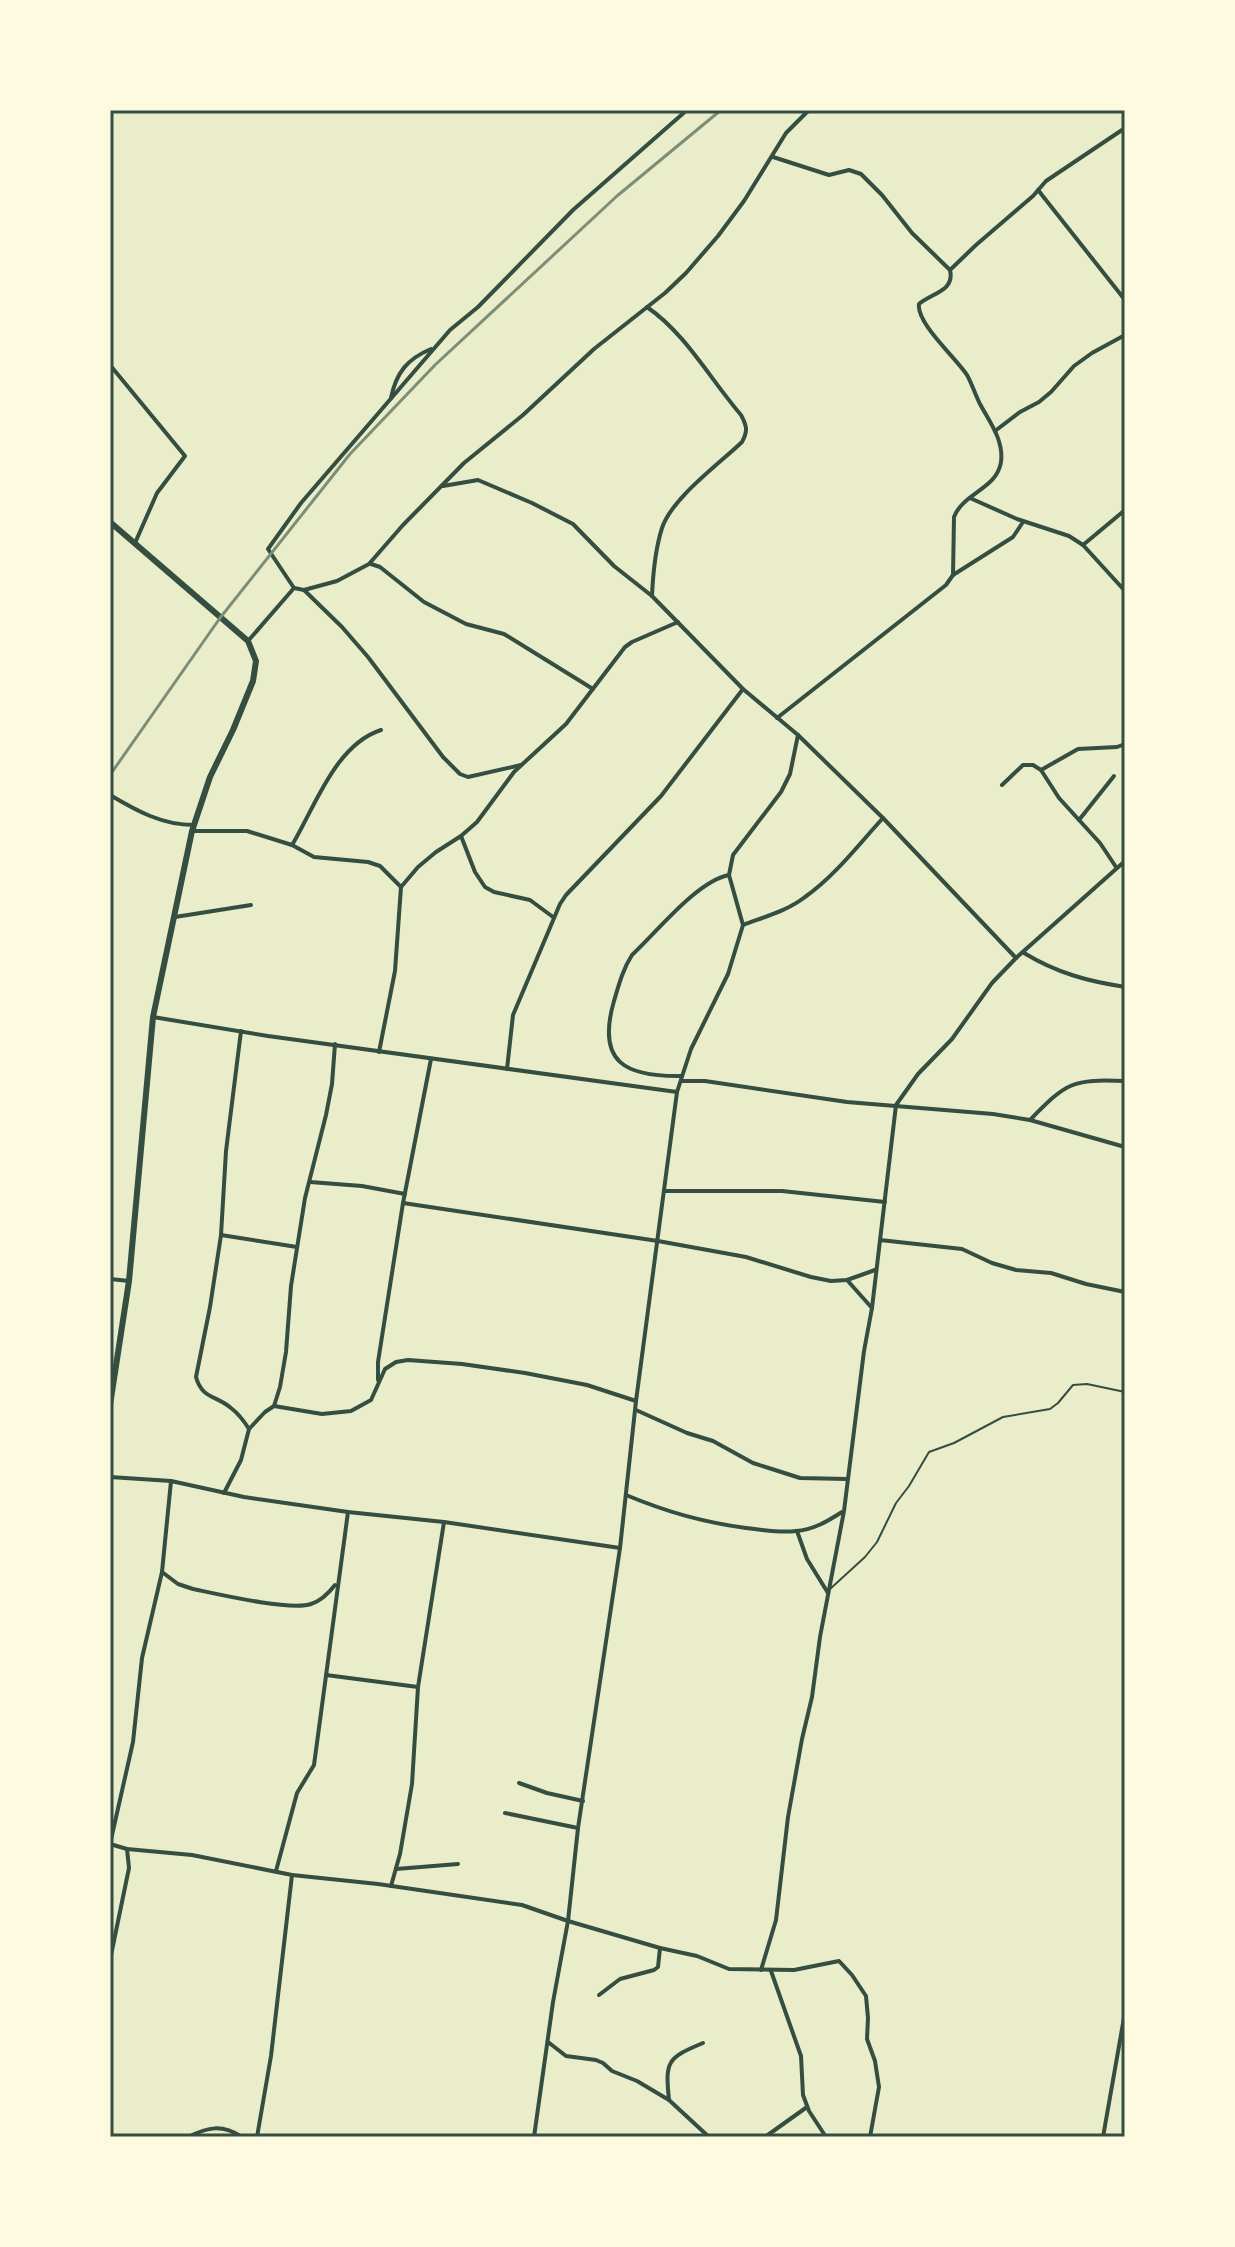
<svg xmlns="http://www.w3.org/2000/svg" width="1235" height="2247" font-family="'DejaVu Sans',sans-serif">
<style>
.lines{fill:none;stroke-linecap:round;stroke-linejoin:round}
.service{stroke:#344e41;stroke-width:2}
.minor{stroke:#344e41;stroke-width:4}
.secondary{stroke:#344e41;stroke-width:6}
.rail{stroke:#7c8e77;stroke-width:3}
.neatline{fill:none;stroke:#344e41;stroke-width:3}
</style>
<rect width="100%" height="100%" fill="#e9edc9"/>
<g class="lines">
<polyline class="service" points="830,1589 865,1557 877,1542 896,1503 909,1486 929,1452 954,1443 1003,1417 1050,1409 1058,1403 1073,1385 1087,1384 1125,1392"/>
<g class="minor">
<polyline points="773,157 829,175 849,170 861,174 882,195 912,233 950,270"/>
<polyline points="1038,190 1125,300"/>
<path d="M647,307C686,334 710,379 741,415C747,426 748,431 742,442C719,464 672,498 662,528C655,550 653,573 652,596"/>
<polyline points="110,365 185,456 157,493 135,543"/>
<path d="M391,398C396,373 407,359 431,349"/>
<polyline points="995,431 1020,412 1039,402 1051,392 1074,366 1092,353 1125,335"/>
<polyline points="443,486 478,480 532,503 573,524 614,566 652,596 743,689 798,735 883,818 1016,958"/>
<polyline points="970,498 1017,519 1069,536 1083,545 1125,591"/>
<polyline points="1083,545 1125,510"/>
<polyline points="371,564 380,567 424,602 466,624 504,634 593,689"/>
<polyline points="953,575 1013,537 1023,522"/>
<polyline points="294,588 268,549 301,503 450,330 478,307 573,210 687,110"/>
<polyline points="304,590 342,627 368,657 443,757 460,774 468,777 521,765"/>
<polyline points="248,641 294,588 304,590 337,581 369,564 403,525 464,463 523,415 594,349 665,293 686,273 718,236 744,201 786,133 809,110"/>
<path d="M777,718L946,585L953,575L954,517C963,493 997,489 1001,462C1004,440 989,421 980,404C975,394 972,384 967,375C956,358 916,323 919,304C932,293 955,291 950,270L976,245L1033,196L1046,181L1125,128"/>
<polyline points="1041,770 1078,749 1117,747 1125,744"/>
<polyline points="1002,785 1023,765 1033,765 1041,770 1059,798 1100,843 1116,867"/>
<path d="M110,795C137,811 162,825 194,825"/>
<polyline points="1079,820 1114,776"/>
<polyline points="192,831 247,831 292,845 314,857 368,862 380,866 401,887"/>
<polyline points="461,836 475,872 485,887 494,892 530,900 553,917"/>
<path d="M292,845C315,807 335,745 381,730"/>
<polyline points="175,917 251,905"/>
<path d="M743,925C764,917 787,911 805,897C835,876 859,844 883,818"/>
<path d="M1024,953C1057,973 1087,981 1125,987"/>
<polyline points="153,1017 268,1036 677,1092"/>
<path d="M241,1031L226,1151L221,1235L210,1307L196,1377C202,1399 216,1395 231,1408C239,1414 244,1421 249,1429"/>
<polyline points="379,1052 395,971 401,887 418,867 436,852 461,836 477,822 514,772 566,724 625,647 632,642 678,622"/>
<polyline points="507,1069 513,1015 560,904 566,895 661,796 743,689"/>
<path d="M682,1076C626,1077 596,1063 614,1001C619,984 623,969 632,955C657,932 697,881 729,875"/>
<polyline points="681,1081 705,1081 847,1102 993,1114 1030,1120 1125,1147"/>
<path d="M1030,1120C1067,1082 1072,1079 1125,1081"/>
<polyline points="310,1182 362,1186 405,1194"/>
<polyline points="664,1191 782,1191 885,1202"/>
<polyline points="403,1203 658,1241 746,1257 811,1277 831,1281 847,1280 875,1270"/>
<polyline points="221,1235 297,1247"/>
<polyline points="880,1240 962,1249 992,1263 1016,1270 1051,1273 1086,1284 1125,1292"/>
<polyline points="110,1279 129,1281"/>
<polyline points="847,1280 872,1308"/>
<polyline points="378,1380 378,1362 403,1203 431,1059"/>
<polyline points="274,1406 280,1387 286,1352 291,1286 305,1198 326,1115 332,1084 335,1044"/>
<polyline points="636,1410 687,1433 713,1441 753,1463 775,1470 800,1478 847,1479"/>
<polyline points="110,1477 171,1481 244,1497 348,1512 444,1522 620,1548"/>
<polyline points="224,1493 241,1460 249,1429 265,1412 274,1406 322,1414 351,1411 371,1400 385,1369 396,1362 408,1360 462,1364 525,1373 587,1385 636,1401"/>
<path d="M626,1495C667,1512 702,1522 746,1528C762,1530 780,1533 796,1531C813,1530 828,1521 842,1512"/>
<polyline points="797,1531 807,1559 828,1593"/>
<path d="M162,1572L178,1584L193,1589C217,1594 290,1611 311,1604C321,1601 328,1594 335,1585"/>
<polyline points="326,1675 418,1687"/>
<polyline points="519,1783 547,1793 583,1801"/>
<polyline points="505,1813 578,1828"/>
<polyline points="110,1844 127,1849 192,1855 292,1875 378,1884 522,1905 568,1921 660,1948 697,1956 729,1969 794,1970 839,1961 852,1975 866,1996 868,2018 867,2039 875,2061 879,2087 870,2137"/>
<polyline points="110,1844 133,1742 142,1658 162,1572 171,1481"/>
<polyline points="396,1869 458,1864"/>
<polyline points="276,1871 297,1793 314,1765 348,1512"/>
<polyline points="391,1886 400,1854 412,1784 418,1687 444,1522"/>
<polyline points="110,1960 129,1868 127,1849"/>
<polyline points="761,1970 776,1920 788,1817 802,1739 812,1697 820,1637 844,1511 864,1351 872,1308 896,1105 918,1074 952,1039 992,983 1016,958 1125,861"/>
<polyline points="771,1971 801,2056 803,2095 809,2111 826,2137"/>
<polyline points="599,1995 620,1979 654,1970 658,1967 660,1948"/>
<polyline points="548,2042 566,2056 596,2060 603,2063 612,2071 637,2081 669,2100 709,2137"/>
<path d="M669,2100C665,2061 667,2058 703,2043"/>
<path d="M188,2137C208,2127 222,2124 242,2137"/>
<polyline points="257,2137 271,2056 292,1875"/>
<polyline points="534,2137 553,2002 568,1921 578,1828 620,1548 636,1401 677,1092 691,1049 728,974 743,925 729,875 733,855 781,792 790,774 798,735"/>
<polyline points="765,2137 807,2107"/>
<polyline points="1103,2137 1125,2012"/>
</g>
<polyline class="secondary" points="110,522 248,641 256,661 253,681 233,730 210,777 192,831 153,1017 129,1281 110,1405"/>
<polyline class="rail" points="110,775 220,618 350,454 435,365 617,196 721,110"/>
</g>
<rect width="1235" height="2247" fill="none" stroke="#fefae0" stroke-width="224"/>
<rect x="112" y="112" width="1011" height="2023" class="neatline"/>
</svg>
